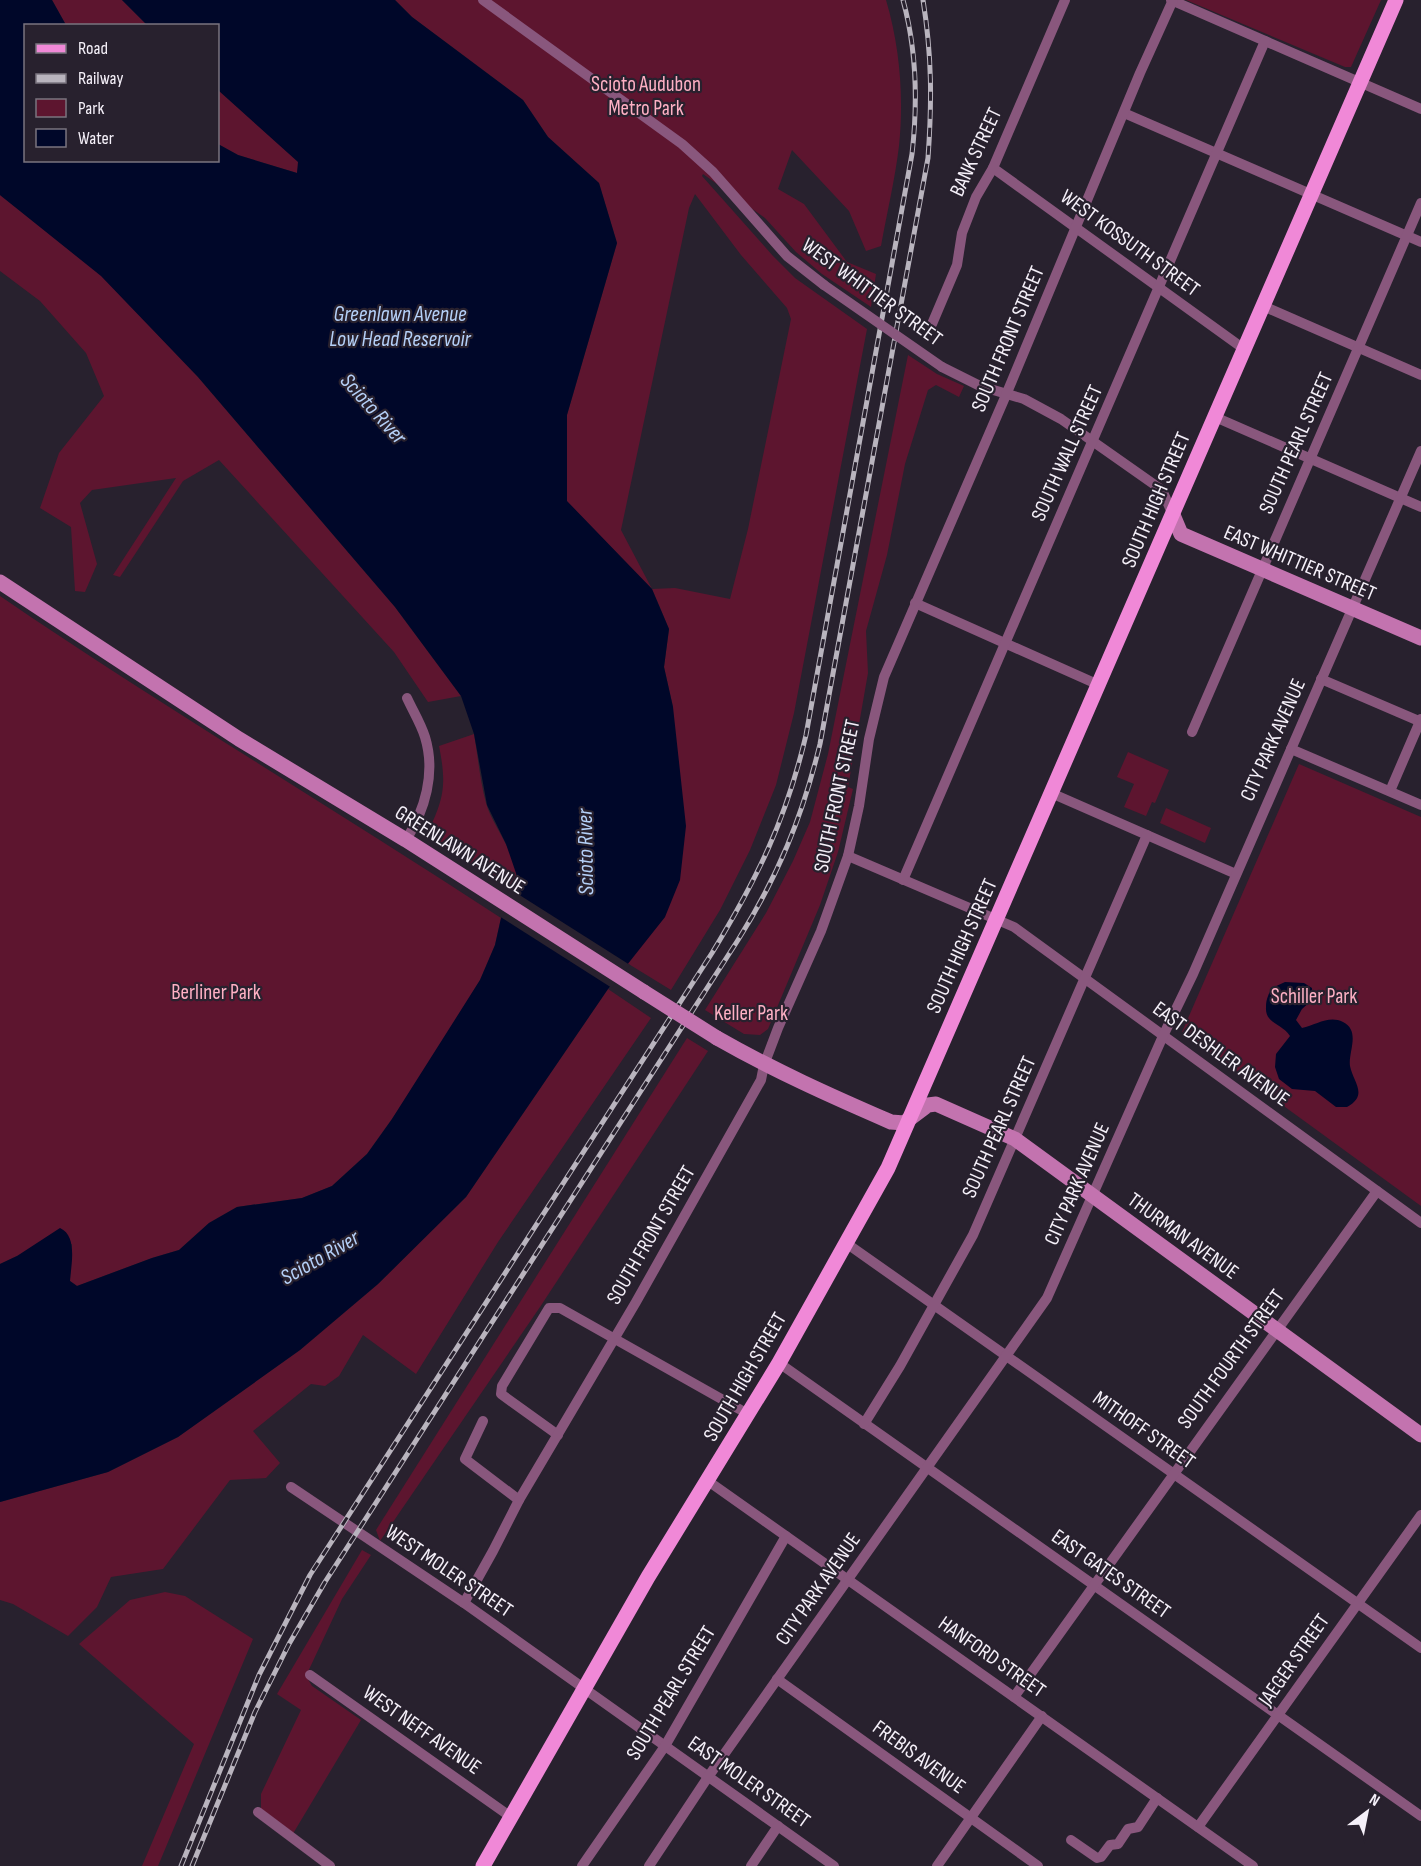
<svg xmlns="http://www.w3.org/2000/svg" width="1421" height="1866" font-family="'Sofia Sans Condensed',sans-serif">
<style>
.green{fill:#5d152f;fill-rule:evenodd}
.water{fill:#000729}
.pier{fill:#28212e}
.lines{fill:none;stroke-linecap:round;stroke-linejoin:round}
.street{stroke:#89577d;stroke-width:10}
.secondary{stroke:#c373af;stroke-width:15}
.primary{stroke:#f088d7;stroke-width:15}
.rail-casing{stroke:#b9b4be;stroke-width:5}
.rail{stroke:#28212e;stroke-width:3;stroke-dasharray:9;stroke-linecap:butt}
.street-bridge{stroke:#89577d;stroke-width:10}
.secondary-bridge{stroke:#c373af;stroke-width:15}
.labels{text-anchor:middle;dominant-baseline:central;stroke-width:4.5;stroke-linejoin:round;paint-order:stroke}
.park-label{font-size:21px;fill:#feb0c4;stroke:#28212e}
.street-label{font-size:21px;fill:#f5f0f9;stroke:#28212e}
.water-label{font-size:22px;font-style:italic;fill:#b5d0f8;stroke:#28212e}
</style>
<rect width="100%" height="100%" fill="#28212e"/>
<g class="green">
<polygon points="52,0 122,0 147,25 66,25"/>
<path d="M395,0H886C900,47 904,97 899,146C895,179 887,213 881,246L866,251L849,211L792,150L778,189L804,204L847,262L876,274L871,307L822,274L796,252L765,218L703,174L702,176L773,256L795,278L867,329L794,713L776,785L750,850L720,910L671,990L627,963L665,917L673,707L664,667L669,629L652,589L567,502V415L617,243L599,183L548,137L523,100L412,17ZM695,194L741,255L787,308L791,319L748,529L730,599L675,588L652,589L621,530L689,208Z"/>
<polygon points="1186,0 1381,0 1351,67 1345,67"/>
<polygon points="218,90 299,162 297,173 238,155 218,144"/>
<polygon points="0,195 101,275 198,377 395,607 461,696 428,702 394,652 219,460 183,481 120,577 113,575 176,478 92,490 80,503 97,564 85,592 75,591 71,527 40,508 59,453 104,396 86,353 40,301 0,271"/>
<polygon points="908,355 937,374 964,386 959,397 936,385 928,390 905,464 887,555 866,631 868,673 848,787 853,789 838,852 820,905 768,1029 760,1035 744,1034 705,1010 766,913 793,861 810,822 828,754"/>
<path d="M0,596C164,708 335,809 501,918L495,945L480,980L438,1049L392,1119L367,1154L332,1186L302,1198L237,1207L209,1223L179,1250L152,1258L77,1286L70,1281L72,1244L17,1256L0,1264Z"/>
<path d="M474,734C478,757 480,781 486,803C493,829 525,862 514,890L426,836C444,799 447,786 439,746Z"/>
<polygon points="1128,752 1169,770 1155,803 1152,802 1146,816 1124,807 1134,784 1117,777"/>
<polygon points="1299,764 1421,817 1421,1206 1182,1032"/>
<polygon points="1166,808 1211,828 1205,843 1160,823"/>
<polygon points="608,989 651,1018 498,1242 416,1374 363,1335 339,1376 325,1386 311,1384 253,1431 280,1463 266,1478 230,1480 163,1569 111,1577 97,1607 68,1636 13,1604 0,1600 0,1502 108,1472 178,1437 300,1350 378,1284 466,1197"/>
<polygon points="687,1038 708,1051 540,1307 380,1541 376,1530"/>
<polygon points="362,1550 371,1555 342,1599 306,1676 312,1686 361,1720 291,1837 261,1811 261,1794 301,1710 277,1694"/>
<polygon points="165,1592 185,1596 253,1639 158,1866 142,1866 194,1744 79,1644 130,1600"/>
</g>
<g class="water">
<path d="M0,0H52L66,25L26,26V160H218V144L238,155L297,173L298,162L218,90V26L147,25L122,0H395L412,17L523,100L548,137L599,183L617,243L567,415V501L652,589L669,629L664,667L673,707L686,826L680,880L665,917L608,989L466,1197L378,1284L300,1350L178,1437L108,1472L0,1502V1264L17,1256L60,1228C78,1236 71,1265 70,1281L77,1286L152,1258L179,1250L209,1223L237,1207L302,1198L332,1186L367,1154L392,1119L480,980L495,945L501,918L518,879L506,844L487,805L474,734L461,696L395,607L198,377L101,276L0,195Z"/>
<path d="M1285,982L1304,983L1312,988V1000L1302,1009L1296,1020L1302,1028C1316,1025 1329,1015 1343,1022C1361,1031 1348,1052 1350,1066C1353,1082 1369,1095 1347,1107H1336L1315,1091L1292,1089L1279,1079L1275,1067L1276,1054L1290,1036C1282,1023 1265,1024 1266,1007C1266,999 1269,993 1272,988Z"/>
</g>
<polygon class="pier" points="510,889 630,965 612,988 499,916"/>
<g class="lines">
<g class="street">
<polyline points="483,0 682,144 713,172 787,256 824,285"/>
<polyline points="1171,0 1421,109"/>
<polyline points="1124,113 1421,242"/>
<polyline points="993,168 1244,349"/>
<polyline points="1263,306 1421,375"/>
<polyline points="932,324 957,265 962,233 976,197 993,168 1065,0"/>
<polyline points="942,367 980,386 1024,399 1061,419 1162,490 1173,515"/>
<polyline points="1215,417 1421,507"/>
<polyline points="915,603 1099,685"/>
<polyline points="1321,679 1421,722"/>
<polyline points="1192,732 1421,203"/>
<polyline points="1291,749 1421,805"/>
<polyline points="1390,791 1421,719"/>
<polyline points="1051,793 1236,874"/>
<path d="M406,840C425,810 436,773 425,737C421,724 413,711 407,698"/>
<polyline points="848,856 1014,927 1421,1223"/>
<polyline points="903,880 1265,41"/>
<polyline points="846,1243 1421,1648"/>
<polyline points="779,1363 1421,1816"/>
<polyline points="483,1421 465,1459 519,1500"/>
<polyline points="864,1424 900,1366 973,1235 1147,835"/>
<polyline points="558,1435 501,1394 502,1386 549,1308 560,1308 748,1414"/>
<polyline points="708,1481 1253,1866"/>
<polyline points="291,1487 464,1603 834,1866"/>
<polyline points="464,1603 493,1551 519,1500 636,1302 761,1080 764,1065 778,1028 821,931 848,856 859,806 869,739 884,677 1006,395 1140,73 1173,0"/>
<polyline points="310,1675 511,1817"/>
<polyline points="777,1679 1038,1866"/>
<polyline points="1014,1697 1377,1191"/>
<polyline points="258,1812 330,1866"/>
<polyline points="1198,1827 1421,1515"/>
<polyline points="1071,1840 1097,1858 1101,1857 1110,1845 1118,1844 1128,1829 1138,1827 1157,1798"/>
<polyline points="582,1866 665,1746 786,1536"/>
<polyline points="649,1866 708,1777 1047,1298 1163,1036 1193,974 1421,451"/>
<polyline points="751,1866 778,1826"/>
<polyline points="937,1866 1042,1716"/>
</g>
<g class="secondary">
<polyline points="1173,515 1181,534 1421,638"/>
<polyline points="0,582 239,739 406,840 644,992"/>
<path d="M717,1038C773,1070 831,1096 891,1122L904,1123L928,1105L936,1104L1015,1139L1421,1435"/>
</g>
<polyline class="primary" points="483,1866 648,1577 779,1363 888,1168 1396,0"/>
<defs>
<g id="rail">
<path d="M181,1866L259,1675L310,1575L712,953C757,879 786,820 806,735L912,154C918,101 917,51 903,0"/>
<path d="M192,1866L255,1712L289,1644L325,1582L738,940C778,876 802,818 820,744L928,158C932,102 932,56 923,0"/>
</g>
</defs>
<use href="#rail" class="rail-casing"/>
<use href="#rail" class="rail"/>
<polyline class="street-bridge" points="824,285 942,367"/>
<polyline class="secondary-bridge" points="644,992 717,1038"/>
</g>
<g class="labels">
<g class="park-label">
<text x="646" y="84">Scioto Audubon<tspan x="646" dy="24">Metro Park</tspan></text>
<text x="216" y="992">Berliner Park</text>
<text x="1314" y="996">Schiller Park</text>
<text x="751" y="1013">Keller Park</text>
</g>
<g class="street-label">
<text transform="translate(976 152) rotate(-65)">BANK STREET</text>
<text transform="translate(1130 243) rotate(36)">WEST KOSSUTH STREET</text>
<text transform="translate(872 292) rotate(36)">WEST WHITTIER STREET</text>
<text transform="translate(1008 339) rotate(-67)">SOUTH FRONT STREET</text>
<text transform="translate(1296 443) rotate(-66)">SOUTH PEARL STREET</text>
<text transform="translate(1067 453) rotate(-66)">SOUTH WALL STREET</text>
<text transform="translate(1156 500) rotate(-67)">SOUTH HIGH STREET</text>
<text transform="translate(1300 563) rotate(23)">EAST WHITTIER STREET</text>
<text transform="translate(1273 740) rotate(-66)">CITY PARK AVENUE</text>
<text transform="translate(837 796) rotate(-78)">SOUTH FRONT STREET</text>
<text transform="translate(460 850) rotate(32)">GREENLAWN AVENUE</text>
<text transform="translate(962 946) rotate(-66)">SOUTH HIGH STREET</text>
<text transform="translate(1221 1054) rotate(36)">EAST DESHLER AVENUE</text>
<text transform="translate(999 1127) rotate(-66)">SOUTH PEARL STREET</text>
<text transform="translate(1077 1184) rotate(-66)">CITY PARK AVENUE</text>
<text transform="translate(651 1235) rotate(-60)">SOUTH FRONT STREET</text>
<text transform="translate(1183 1236) rotate(36)">THURMAN AVENUE</text>
<text transform="translate(1231 1359) rotate(-54)">SOUTH FOURTH STREET</text>
<text transform="translate(745 1377) rotate(-60)">SOUTH HIGH STREET</text>
<text transform="translate(1144 1430) rotate(35)">MITHOFF STREET</text>
<text transform="translate(449 1571) rotate(34)">WEST MOLER STREET</text>
<text transform="translate(1111 1574) rotate(35)">EAST GATES STREET</text>
<text transform="translate(818 1589) rotate(-55)">CITY PARK AVENUE</text>
<text transform="translate(992 1657) rotate(35)">HANFORD STREET</text>
<text transform="translate(1294 1660) rotate(-55)">JAEGER STREET</text>
<text transform="translate(671 1693) rotate(-59)">SOUTH PEARL STREET</text>
<text transform="translate(422 1730) rotate(35)">WEST NEFF AVENUE</text>
<text transform="translate(919 1757) rotate(36)">FREBIS AVENUE</text>
<text transform="translate(749 1782) rotate(35)">EAST MOLER STREET</text>
</g>
<g class="water-label">
<text x="400" y="314">Greenlawn Avenue<tspan x="400" dy="25">Low Head Reservoir</tspan></text>
<text transform="translate(373 409) rotate(48)">Scioto River</text>
<text transform="translate(586 852) rotate(-91)">Scioto River</text>
<text transform="translate(320 1258) rotate(-30)">Scioto River</text>
</g>
</g>
<rect x="24" y="24" width="195" height="138" fill="#28212e" stroke="#7a747f" stroke-width="1.5"/>
<rect x="36" y="44" width="30" height="9" fill="#f088d7" stroke="#7a747f" stroke-width="1.5"/>
<text x="78" y="54" font-size="18" fill="#f5f0f9">Road</text>
<rect x="36" y="74" width="30" height="9" fill="#b9b4be" stroke="#7a747f" stroke-width="1.5"/>
<text x="78" y="84" font-size="18" fill="#f5f0f9">Railway</text>
<rect x="36" y="99" width="30" height="18" fill="#5d152f" stroke="#7a747f" stroke-width="1.5"/>
<text x="78" y="114" font-size="18" fill="#f5f0f9">Park</text>
<rect x="36" y="129" width="30" height="18" fill="#000729" stroke="#7a747f" stroke-width="1.5"/>
<text x="78" y="144" font-size="18" fill="#f5f0f9">Water</text>
<g transform="translate(1367 1812) rotate(32)" stroke="#28212e" stroke-width="4.5" paint-order="stroke">
<path d="M0-4.5L10 22L0 15L-10 22Z" fill="#f5f0f9"/>
<text y="-9" font-size="16" font-weight="bold" text-anchor="middle" fill="#f5f0f9">N</text>
</g>
</svg>
